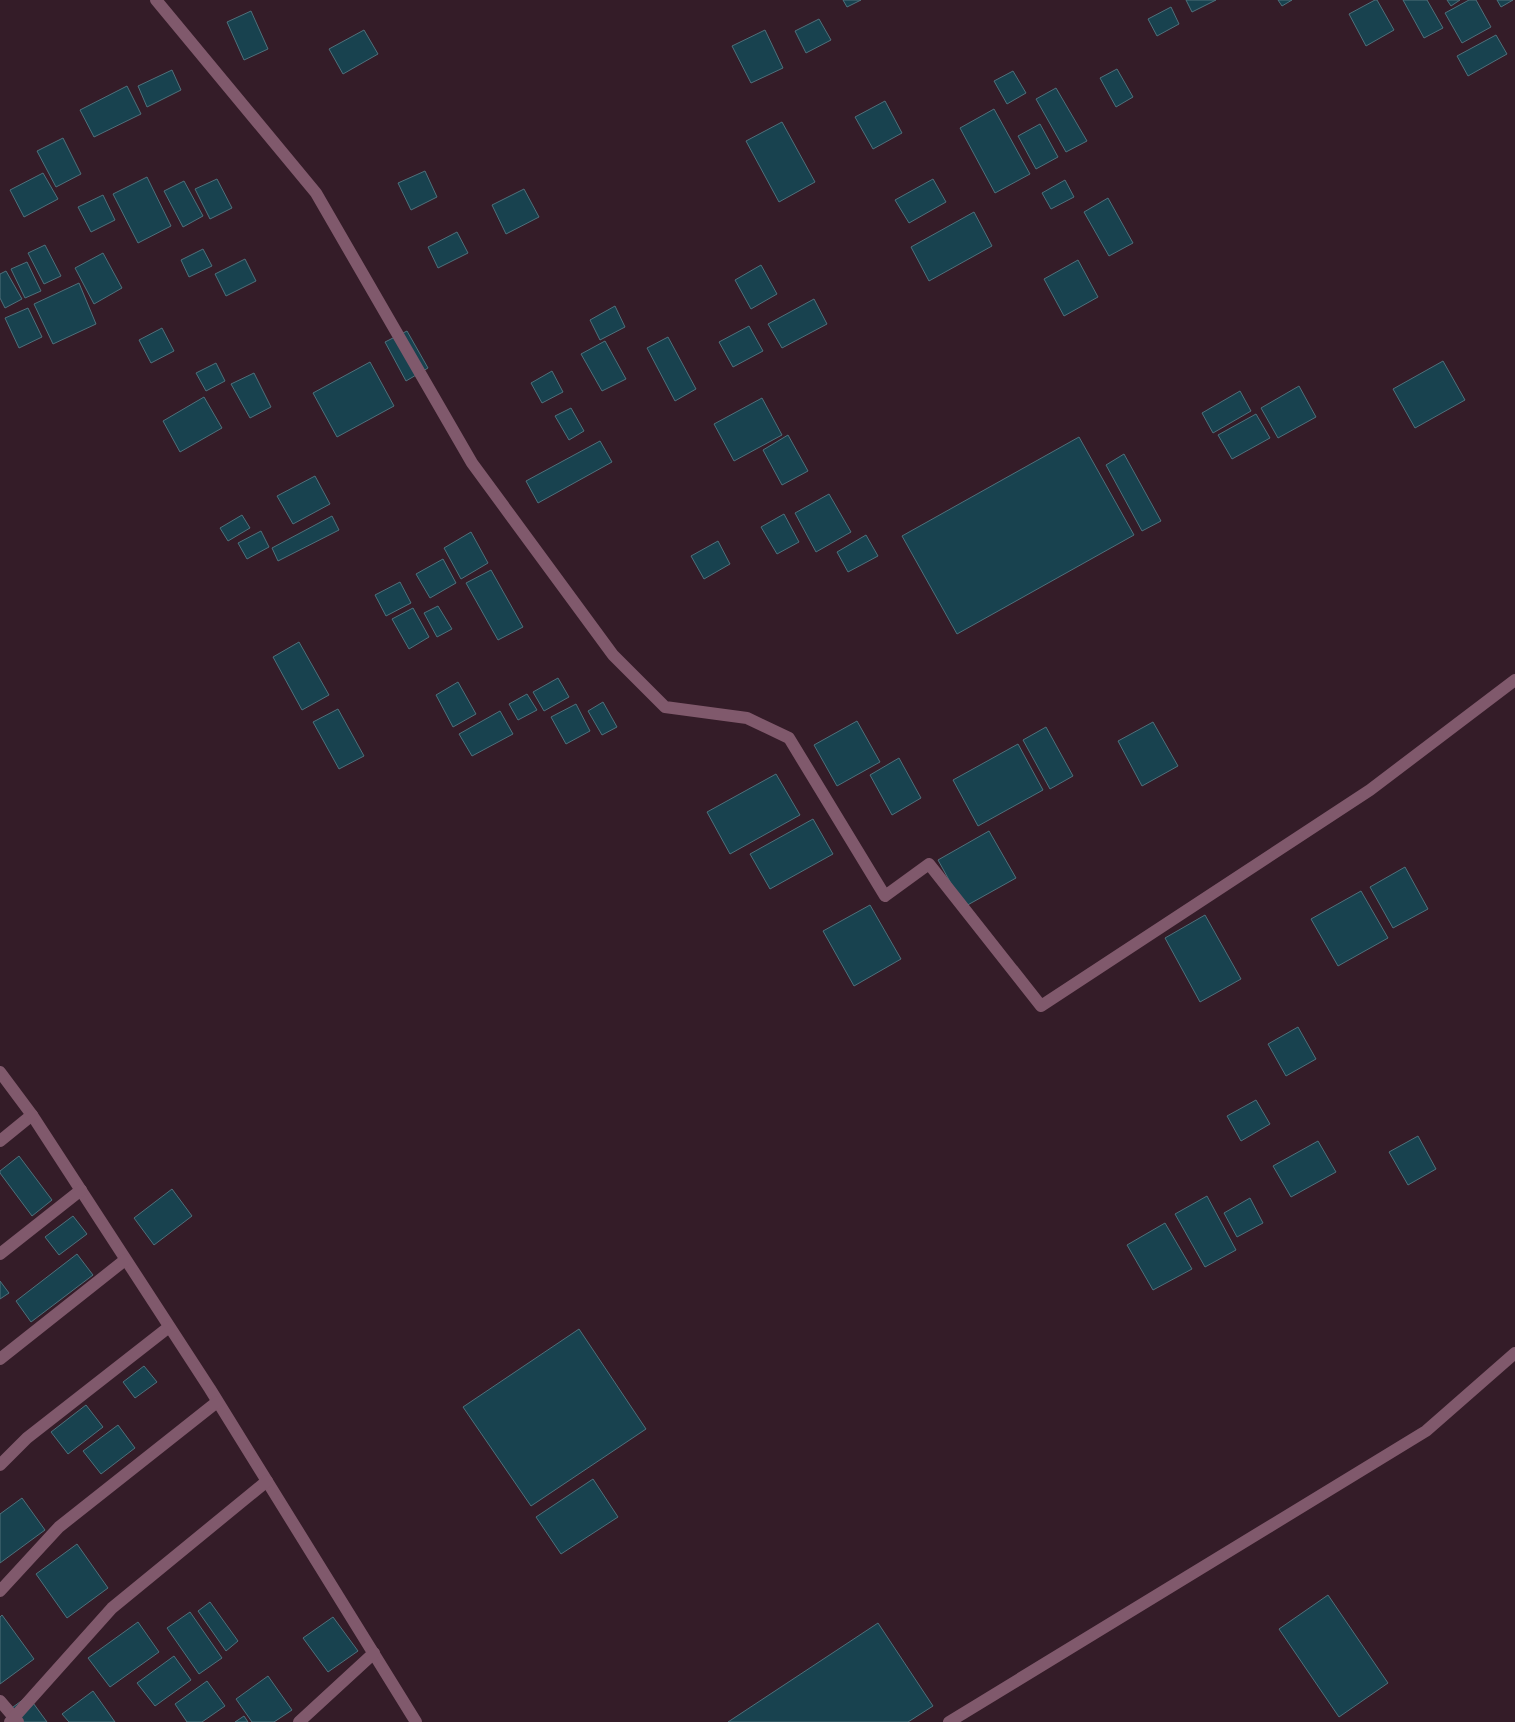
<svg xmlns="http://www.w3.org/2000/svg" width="1515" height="1722" font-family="'PT Sans',sans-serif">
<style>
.building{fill:#18424f;stroke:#4f707b}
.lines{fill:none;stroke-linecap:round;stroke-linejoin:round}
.minor{stroke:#80596c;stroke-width:12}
</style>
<rect width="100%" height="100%" fill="#341c28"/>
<g class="building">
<polygon points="843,0 861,0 847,7"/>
<polygon points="1186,0 1216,0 1192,12"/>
<polygon points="1278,0 1292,0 1282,6"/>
<polygon points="1375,0 1377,0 1394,30 1366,46 1349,14"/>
<polygon points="1403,0 1427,0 1443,28 1424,38"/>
<polygon points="1447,0 1460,0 1451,6"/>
<polygon points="1469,0 1476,0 1491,27 1462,43 1445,13"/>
<polygon points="1497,0 1513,0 1501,7"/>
<polygon points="1171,7 1179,24 1157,36 1148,19"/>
<polygon points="251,11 268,49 244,60 227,22"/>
<polygon points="819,19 831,40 806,53 795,31"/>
<polygon points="364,30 378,54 343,74 329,49"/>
<polygon points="765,30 783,68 751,83 732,46"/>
<polygon points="1496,35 1507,54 1468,76 1457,56"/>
<polygon points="1117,69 1133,97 1116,107 1100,78"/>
<polygon points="172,70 181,90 147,107 138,86"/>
<polygon points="1013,71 1026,93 1007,104 994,81"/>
<polygon points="127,86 141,114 94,137 80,110"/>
<polygon points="1056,88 1087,141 1066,152 1036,99"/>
<polygon points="885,101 902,133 873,149 855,117"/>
<polygon points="994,109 1030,174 995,193 960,128"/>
<polygon points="782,122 815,182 779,202 746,141"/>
<polygon points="1040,124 1058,157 1036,169 1018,136"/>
<polygon points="63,138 81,174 56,187 37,151"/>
<polygon points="425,171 437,197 411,210 398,183"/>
<polygon points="43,173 58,199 24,217 10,190"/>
<polygon points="147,177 171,226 138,243 113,194"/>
<polygon points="217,179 232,208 210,219 195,189"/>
<polygon points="933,179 946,202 909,223 895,200"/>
<polygon points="1065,180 1074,197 1051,209 1042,193"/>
<polygon points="184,181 203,216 183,227 164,191"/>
<polygon points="524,189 539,217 506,234 492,205"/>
<polygon points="103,195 115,220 91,232 78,207"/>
<polygon points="1108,198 1133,243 1109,256 1084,212"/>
<polygon points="974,212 992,246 929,281 911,247"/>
<polygon points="457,232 468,253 438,268 428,247"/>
<polygon points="45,245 61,276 44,284 28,253"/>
<polygon points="203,249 212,266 189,277 181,260"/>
<polygon points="103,253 122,288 94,304 75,268"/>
<polygon points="245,259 256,281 226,296 215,274"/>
<polygon points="1078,260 1098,297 1064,316 1044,279"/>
<polygon points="27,262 41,291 25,298 11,269"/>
<polygon points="761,265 777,294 751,309 735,280"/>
<polygon points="6,271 22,299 5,308 0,298 0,274"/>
<polygon points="79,283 96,324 53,344 34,304"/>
<polygon points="814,299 827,324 782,348 768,324"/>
<polygon points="615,306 625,327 600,340 590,320"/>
<polygon points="28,308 42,337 19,348 5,318"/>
<polygon points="749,326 763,351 733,367 719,342"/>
<polygon points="162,328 174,351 151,363 139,340"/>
<polygon points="407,331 428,368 406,381 385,342"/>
<polygon points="668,337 696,389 675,401 647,348"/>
<polygon points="605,341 626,379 602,391 581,354"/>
<polygon points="1443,361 1465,400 1415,428 1393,389"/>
<polygon points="370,362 394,406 337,437 313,393"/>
<polygon points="216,363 225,381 206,391 196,373"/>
<polygon points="552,371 563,392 542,403 531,383"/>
<polygon points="254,373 271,407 250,418 231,384"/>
<polygon points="1299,386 1316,417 1278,438 1261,408"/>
<polygon points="1240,391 1251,411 1213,433 1202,413"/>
<polygon points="204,397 222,428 180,452 163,421"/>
<polygon points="762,398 782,435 734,461 714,424"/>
<polygon points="571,408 584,431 569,440 555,416"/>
<polygon points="1256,414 1270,438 1232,459 1218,435"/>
<polygon points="788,435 808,471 782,485 763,450"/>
<polygon points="1079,437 1134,535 957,634 902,536"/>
<polygon points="600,441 612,462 538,503 526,481"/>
<polygon points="1124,454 1161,521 1142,531 1106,465"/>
<polygon points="315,476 330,504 293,524 277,496"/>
<polygon points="829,494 851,532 816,552 795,513"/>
<polygon points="784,514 799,542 777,554 761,527"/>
<polygon points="242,515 250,528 228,541 220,528"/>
<polygon points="332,516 339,530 278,561 272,548"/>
<polygon points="261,531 269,547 247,559 238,543"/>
<polygon points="471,532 488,563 461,579 444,548"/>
<polygon points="866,535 878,556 848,572 837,552"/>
<polygon points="718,541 730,564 704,579 691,556"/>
<polygon points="443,559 456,583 430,598 416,574"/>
<polygon points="491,570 523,627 498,640 466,583"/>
<polygon points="400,582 411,603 386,616 375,595"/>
<polygon points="438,606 452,629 437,637 424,613"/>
<polygon points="413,608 429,637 409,649 392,619"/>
<polygon points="299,642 329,695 302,710 273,657"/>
<polygon points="558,678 569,697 544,711 533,692"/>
<polygon points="458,682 476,714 453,727 436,695"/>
<polygon points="527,694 537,710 518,720 509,704"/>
<polygon points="603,702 617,727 602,735 588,711"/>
<polygon points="576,704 590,731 566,744 551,717"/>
<polygon points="338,709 364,756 339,769 313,722"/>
<polygon points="500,711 513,734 472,756 459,734"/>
<polygon points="857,721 880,762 837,786 814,745"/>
<polygon points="1153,722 1178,766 1142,786 1118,741"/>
<polygon points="1046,727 1073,776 1050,789 1023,740"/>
<polygon points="1018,744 1043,790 978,826 953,780"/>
<polygon points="899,758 921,798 892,815 870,775"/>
<polygon points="776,774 800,815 730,854 707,812"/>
<polygon points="813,819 833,854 770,889 750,854"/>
<polygon points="989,831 1016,878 964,907 938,860"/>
<polygon points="1405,867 1428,909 1393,928 1370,887"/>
<polygon points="1361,891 1388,938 1338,966 1311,919"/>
<polygon points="870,905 901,959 854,986 823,931"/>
<polygon points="1205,915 1241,979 1200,1002 1165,938"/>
<polygon points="1298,1027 1316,1059 1286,1076 1268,1044"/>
<polygon points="1256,1100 1270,1124 1241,1141 1227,1116"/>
<polygon points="1418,1136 1436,1169 1408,1185 1389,1152"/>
<polygon points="1318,1141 1336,1172 1291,1197 1273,1166"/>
<polygon points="19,1156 52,1200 32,1216 0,1173 0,1171"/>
<polygon points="172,1189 192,1216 154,1245 134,1218"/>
<polygon points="1207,1196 1236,1250 1205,1267 1175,1214"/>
<polygon points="1250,1198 1263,1223 1237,1237 1224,1213"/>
<polygon points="73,1216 87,1234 59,1255 45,1237"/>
<polygon points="1165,1223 1192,1269 1153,1290 1127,1245"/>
<polygon points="77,1254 93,1275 31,1322 16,1301"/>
<polygon points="0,1281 9,1293 0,1299"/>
<polygon points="579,1329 646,1429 531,1506 463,1407"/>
<polygon points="144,1366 157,1382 135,1398 123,1382"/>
<polygon points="86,1405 103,1427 68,1454 51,1432"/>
<polygon points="118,1425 135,1448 101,1474 83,1451"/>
<polygon points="593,1479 618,1517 561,1554 536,1517"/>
<polygon points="22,1498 45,1530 0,1563 0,1514"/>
<polygon points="77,1544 108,1588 67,1618 36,1574"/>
<polygon points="1328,1595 1388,1683 1339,1717 1279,1629"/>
<polygon points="210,1602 238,1641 226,1651 198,1611"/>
<polygon points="190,1612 222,1658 199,1674 167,1628"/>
<polygon points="2,1615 34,1659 0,1684 0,1617"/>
<polygon points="333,1617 358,1651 328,1672 303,1638"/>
<polygon points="138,1622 159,1652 110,1687 88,1658"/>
<polygon points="878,1623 933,1706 908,1722 728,1722"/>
<polygon points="174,1656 191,1680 155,1706 137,1683"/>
<polygon points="268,1676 292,1710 274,1722 252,1722 236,1699"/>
<polygon points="207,1681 225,1706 202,1722 187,1722 175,1704"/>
<polygon points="93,1691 115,1722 69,1722 62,1714"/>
<polygon points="28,1696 47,1722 18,1722 9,1710"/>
<polygon points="244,1716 248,1722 235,1722"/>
</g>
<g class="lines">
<g class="minor">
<polyline points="156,0 316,193 472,463 613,655 665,707 747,718 789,738 885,896 929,864 1041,1006 1370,790 1515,680"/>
<polyline points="0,1072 32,1115 210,1389 416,1722"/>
<polyline points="0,1141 32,1115"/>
<polyline points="0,1254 81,1190"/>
<polyline points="0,1359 125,1260"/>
<polyline points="0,1465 27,1438 169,1327"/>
<polyline points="0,1591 59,1527 217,1402"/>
<polyline points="0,1701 18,1722"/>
<polyline points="10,1722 112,1608 267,1481"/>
<polyline points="299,1722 374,1653"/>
<polyline points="949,1722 1426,1431 1515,1353"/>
</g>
</g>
</svg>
